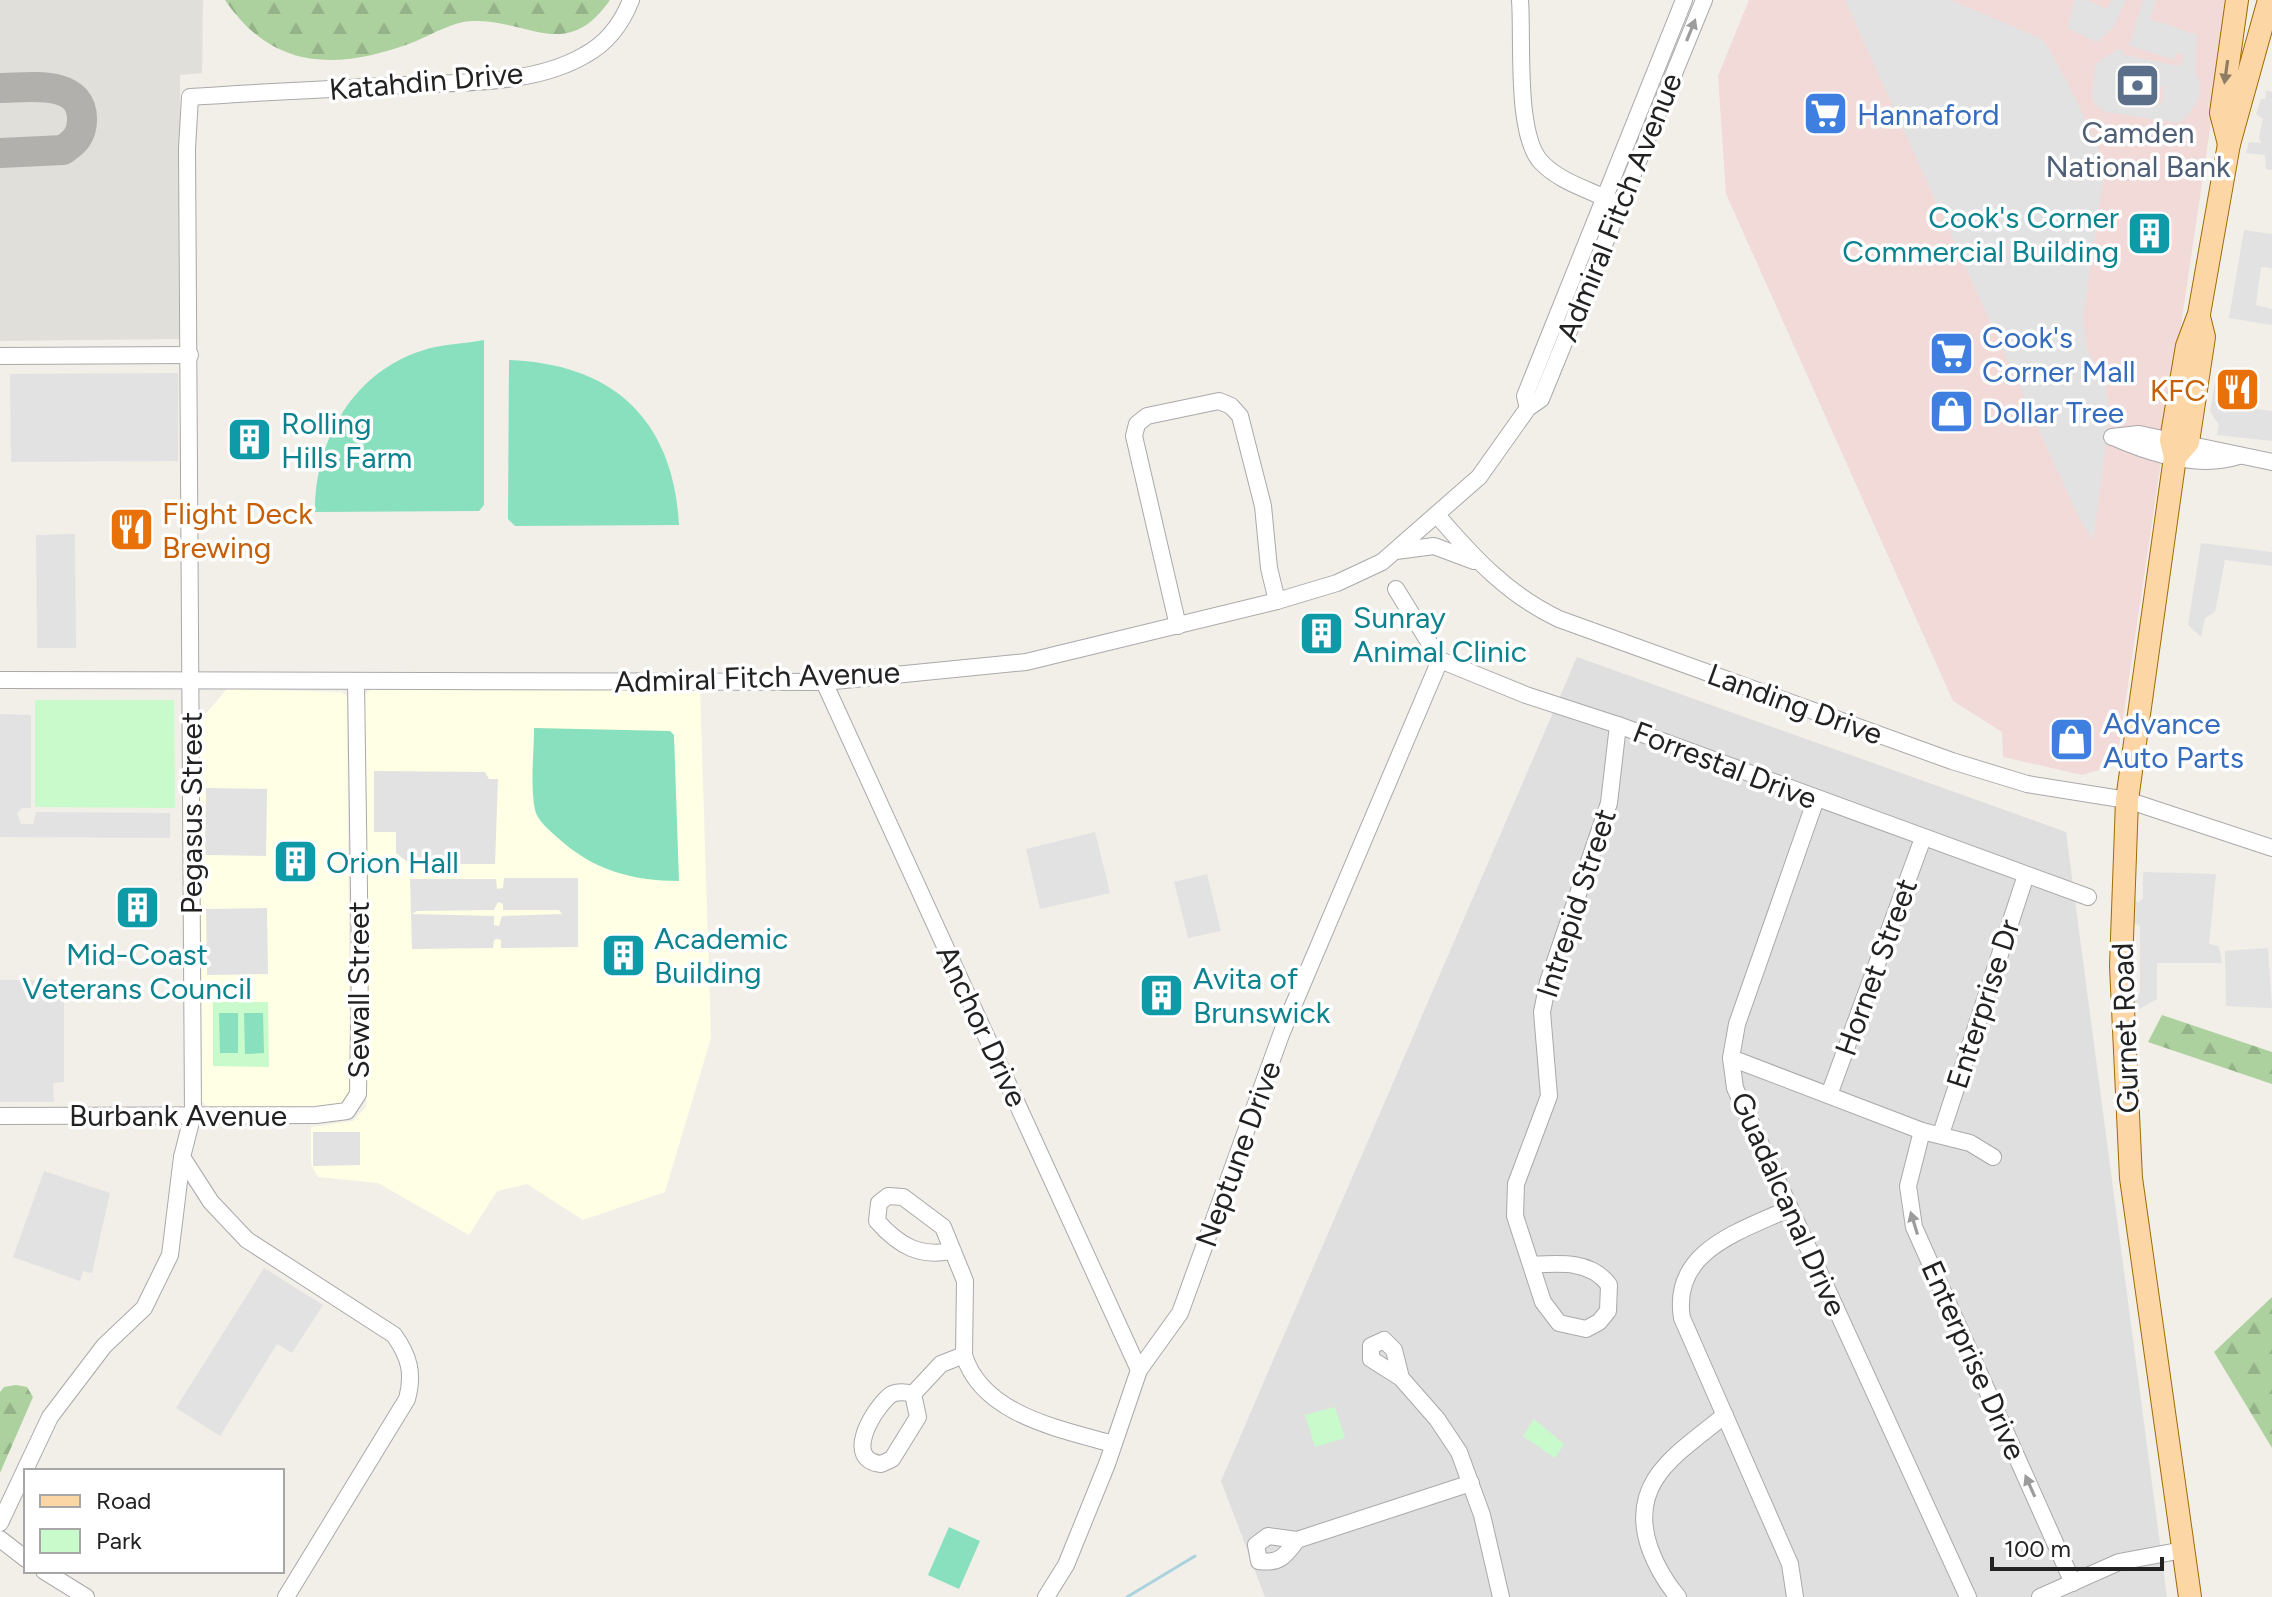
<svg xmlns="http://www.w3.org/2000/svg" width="2272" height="1597" font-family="Figtree,sans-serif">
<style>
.residential{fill:#e0dfdf}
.commercial{fill:#f2dad9}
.education{fill:#ffffe5}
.airport{fill:#e1dfda}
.forest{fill:url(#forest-firs)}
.park{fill:#c8facc}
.pitch{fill:#88e0be}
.parking{fill:#e2e2e2;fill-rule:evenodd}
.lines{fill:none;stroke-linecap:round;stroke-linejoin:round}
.stream{stroke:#aad3df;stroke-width:3}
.taxiway{stroke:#b1b0ac;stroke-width:30}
.minor-casing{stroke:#a9a9a9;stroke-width:18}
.major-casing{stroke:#a06b00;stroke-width:24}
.minor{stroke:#fff;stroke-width:16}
.major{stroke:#fcd6a4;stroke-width:22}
.oneway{fill:#9c9c9c}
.oneway2{fill:#8f7c63}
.labels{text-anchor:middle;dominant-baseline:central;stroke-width:7;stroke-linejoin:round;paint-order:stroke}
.street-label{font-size:30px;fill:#222;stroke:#fff}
.shop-label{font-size:30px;fill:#366cbe;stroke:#fff;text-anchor:start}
.service-label{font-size:30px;fill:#4e5e75;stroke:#fff}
.culture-label{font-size:30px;fill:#0d838f;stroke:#fff;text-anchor:start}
.food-label{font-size:30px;fill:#c56008;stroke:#fff;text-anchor:end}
</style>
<defs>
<pattern id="forest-firs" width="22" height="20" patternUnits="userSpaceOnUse" patternTransform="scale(2)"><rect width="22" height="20" fill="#add19e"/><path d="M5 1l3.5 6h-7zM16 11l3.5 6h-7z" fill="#95b388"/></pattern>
</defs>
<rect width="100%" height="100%" fill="#f2efe9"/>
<polygon class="residential" points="1577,657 2066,832 2167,1597 1265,1597 1221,1481"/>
<polygon class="commercial" points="1749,0 2229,0 2118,753 2110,767 2082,775 2003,757 2002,732 1953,701 1726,194 1718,76"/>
<g class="education">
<polygon points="700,688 711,1038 665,1192 583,1220 527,1184 497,1191 469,1235 378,1183 318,1177 311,1164 311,1127 353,1121 366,1107 364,696 367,692 372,689"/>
<polygon points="227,689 341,692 347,696 350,1086 348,1095 338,1106 209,1108 201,1101 198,723"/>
</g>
<polygon class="airport" points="0,0 203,0 202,73 180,75 180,339 0,341"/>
<g class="forest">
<path d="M225,0H610C566,63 529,19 472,21C452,22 433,34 414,42C339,70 274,72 225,0Z"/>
<polygon points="2162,1015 2272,1052 2272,1084 2148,1042"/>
<polygon points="2272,1297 2272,1448 2214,1352"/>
<polygon points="16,1385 27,1387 33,1397 0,1473 0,1392 4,1387"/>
</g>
<g class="park">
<polygon points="35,700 174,700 175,808 35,807"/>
<polygon points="213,1002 268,1002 269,1067 213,1066"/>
<polygon points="1335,1407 1345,1438 1315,1447 1305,1415"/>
<polygon points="1534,1419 1564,1444 1555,1458 1523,1436"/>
</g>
<g class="pitch">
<path d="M484,340V505L479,511L315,512C315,436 357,365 435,347C451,344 468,343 484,340Z"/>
<path d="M509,360C614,364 673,420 679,525L515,526L508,519Z"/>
<path d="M534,728L670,731L674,735L679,881C632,881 593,870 558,838C550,831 537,820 535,810C530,785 534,754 534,728Z"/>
<polygon points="219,1013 238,1013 238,1053 220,1053"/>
<polygon points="244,1013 263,1013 264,1053 245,1054"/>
<polygon points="949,1527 980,1541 959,1589 928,1575"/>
</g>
<g class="parking">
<polygon points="1845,0 1951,0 2040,38 2050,50 2075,98 2105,164 2083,318 2087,348 2105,386 2110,414 2093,540 2078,516"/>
<polygon points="2075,0 2087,0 2107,9 2112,0 2126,0 2113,28 2097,42 2067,28"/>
<path d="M2143,0H2156L2150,19L2197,35L2195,74L2199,79L2200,95L2191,112L2179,123L2106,112L2096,105L2092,97L2095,64L2121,48L2124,55L2179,66L2182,63L2183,54L2177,52L2174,60L2129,45ZM2139,66L2148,67L2147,73H2152L2151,85L2164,87L2162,103H2137L2117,97L2120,77L2137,79Z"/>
<polygon points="2266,90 2272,92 2272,170 2266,169 2265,155 2246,153 2249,142 2261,143 2259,137 2263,119 2256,114 2261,99 2265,99"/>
<polygon points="2244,230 2272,234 2272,268 2261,267 2256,305 2272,309 2272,325 2229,318"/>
<polygon points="178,373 178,461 11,462 10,374"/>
<polygon points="2215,382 2222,383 2217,409 2225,413 2226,405 2272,411 2272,441 2217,435 2219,425 2210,411"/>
<polygon points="75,534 76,648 37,648 36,535"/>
<polygon points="2201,543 2272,552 2272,566 2225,560 2215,612 2205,618 2201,637 2188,625"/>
<polygon points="0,714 31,715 31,808 22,808 17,813 21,824 33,824 36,812 170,813 170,838 0,837"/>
<polygon points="374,771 485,772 489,779 498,779 495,864 410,864 396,853 396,832 374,832"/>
<polygon points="206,788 267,789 266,856 205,855"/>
<polygon points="1095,832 1110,893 1040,909 1026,849"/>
<polygon points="2143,872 2216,874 2209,944 2219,946 2222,963 2157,963 2157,999 2134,1012 2132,991 2136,995 2140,993 2140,926 2135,924 2129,929 2131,894 2138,903 2143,898"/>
<polygon points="1207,874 1221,931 1188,938 1174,882"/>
<path d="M504,878H578V947L501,948V940L497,939L494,940L493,948L412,949L410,879H496L497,889L503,888ZM498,902L503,904V910H559L562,914L502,916L499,926L494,925V916L412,914L417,911L494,910Z"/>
<polygon points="267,908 268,974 207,975 206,909"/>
<polygon points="2268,948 2272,1008 2226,1006 2225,951"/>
<polygon points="0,980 64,980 64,1082 53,1083 54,1102 0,1102"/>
<polygon points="313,1132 360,1132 360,1165 313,1166"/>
<polygon points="44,1171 110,1193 92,1273 83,1271 80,1281 13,1257"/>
<polygon points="264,1268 323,1305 292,1353 277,1344 220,1436 176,1408"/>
</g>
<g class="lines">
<polyline class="stream" points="1127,1597 1195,1556"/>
<path class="taxiway" d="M0,88C27,88 83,78 82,120C82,135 75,142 63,150L0,153"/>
<defs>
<g id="minor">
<path d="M1520,0C1523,39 1515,134 1541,162C1560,182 1588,189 1611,201"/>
<polyline points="0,356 190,355"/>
<polyline points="1528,408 1525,396 1684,0"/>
<polyline points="2112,437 2139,434 2272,462"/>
<path d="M2113,437C2151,454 2199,469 2239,456"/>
<path d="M1437,515C1473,557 1508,595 1559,619L1952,761L2027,784L2127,800L2272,848"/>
<polyline points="1396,551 1434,546 1474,561"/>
<polyline points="1396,589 1440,660 1526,695 1618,725 2088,897"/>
<polyline points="1178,626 1134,436 1137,424 1147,416 1219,401 1231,406 1240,416 1263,506 1269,568 1277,601"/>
<polyline points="0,680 824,682 1026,662 1277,601 1337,583 1382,562 1479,477 1528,408 1541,399 1704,0"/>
<polyline points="824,682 1139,1370"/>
<polyline points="1816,799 1737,1024 1731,1058 1735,1088 1968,1597"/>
<polyline points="1731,1058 1922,1131 1970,1143 1993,1157"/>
<polyline points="1829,1095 1923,838"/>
<polyline points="0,1116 316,1115 347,1111 358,1094 360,961 356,682"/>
<polyline points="1922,1131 1908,1186 1914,1227 2073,1583"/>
<polyline points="1941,1134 2026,875"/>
<path d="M182,1157L211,1202L247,1240L394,1335C409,1356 414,1373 407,1399L286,1597"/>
<path d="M1788,1209C1739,1232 1671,1251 1682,1318L1790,1564L1795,1597"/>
<path d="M953,1251C920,1257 900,1247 877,1221L879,1203L888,1196L903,1197L943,1227L965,1281L964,1355"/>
<path d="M1531,1265C1559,1263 1591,1260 1609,1285L1608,1311L1599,1322L1586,1329L1559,1323L1543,1302L1515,1216L1516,1184L1549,1096L1542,1012L1548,982L1609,803L1618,725"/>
<polyline points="1401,1378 1394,1350 1384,1340 1371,1346 1371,1359 1401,1378 1437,1419 1459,1452 1482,1515 1501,1597"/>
<path d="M913,1394C905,1392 894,1391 888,1397C871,1413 844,1460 881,1464L892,1459L918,1417L913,1394L941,1364L964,1355C982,1415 1061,1429 1113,1444"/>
<path d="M0,1523L50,1417L104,1346L144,1308L170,1255L182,1157L193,1114L187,148L190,97C262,92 333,89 405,85C462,82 534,85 585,55C607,43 622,23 631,0"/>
<polyline points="0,1539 26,1559"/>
<path d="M1297,1540C1285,1556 1280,1564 1259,1561L1256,1545L1268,1536L1297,1540L1471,1483"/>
<polyline points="44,1571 86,1597"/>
<polyline points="1046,1597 1066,1565 1107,1464 1139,1370 1180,1313 1282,1032 1440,660"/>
<path d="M1678,1597C1667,1584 1656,1565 1650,1549C1626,1481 1679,1453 1725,1415"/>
<polyline points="2040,1597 2119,1562 2183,1550"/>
</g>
<g id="major">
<polyline points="2229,144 2221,113 2237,0"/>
<polyline points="2175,457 2188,442 2204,337 2199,317"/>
<polyline points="2190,1597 2131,1178 2121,966 2127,800 2175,457 2171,440 2187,346 2199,314 2229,144 2269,0"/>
</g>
</defs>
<use href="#minor" class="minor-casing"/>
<use href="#major" class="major-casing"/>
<use href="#minor" class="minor"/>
<use href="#major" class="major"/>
</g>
<defs><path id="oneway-solid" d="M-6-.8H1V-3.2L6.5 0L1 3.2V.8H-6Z" transform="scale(2)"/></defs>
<g class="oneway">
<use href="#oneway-solid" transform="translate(1691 30) rotate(-68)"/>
<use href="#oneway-solid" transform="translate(1914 1223) rotate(-107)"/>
<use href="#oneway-solid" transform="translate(2030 1486) rotate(-114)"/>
</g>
<use class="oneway2" href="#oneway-solid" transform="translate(2226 72) rotate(98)"/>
<defs>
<symbol id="bank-square" viewBox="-11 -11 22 22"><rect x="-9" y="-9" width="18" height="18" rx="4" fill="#5c6f8a" stroke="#fff"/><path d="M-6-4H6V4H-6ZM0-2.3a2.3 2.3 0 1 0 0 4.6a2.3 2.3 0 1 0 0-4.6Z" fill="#fff"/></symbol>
<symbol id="supermarket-square" viewBox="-11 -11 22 22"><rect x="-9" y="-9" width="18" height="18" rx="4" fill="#3f7fe0" stroke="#fff"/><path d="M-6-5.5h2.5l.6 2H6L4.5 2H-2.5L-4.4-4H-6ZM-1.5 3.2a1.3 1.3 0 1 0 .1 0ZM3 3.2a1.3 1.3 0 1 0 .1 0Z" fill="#fff"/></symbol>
<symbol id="building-square" viewBox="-11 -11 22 22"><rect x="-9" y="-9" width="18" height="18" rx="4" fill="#0f9aa8" stroke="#fff"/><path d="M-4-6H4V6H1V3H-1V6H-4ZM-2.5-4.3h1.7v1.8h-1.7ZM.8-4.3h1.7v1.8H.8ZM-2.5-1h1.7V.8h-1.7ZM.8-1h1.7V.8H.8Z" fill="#fff"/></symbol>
<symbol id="restaurant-square" viewBox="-11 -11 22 22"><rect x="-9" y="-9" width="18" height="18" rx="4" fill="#e8710a" stroke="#fff"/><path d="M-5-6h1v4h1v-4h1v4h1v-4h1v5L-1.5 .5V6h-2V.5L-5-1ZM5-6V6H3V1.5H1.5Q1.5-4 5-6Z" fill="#fff"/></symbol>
<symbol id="shop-square" viewBox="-11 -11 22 22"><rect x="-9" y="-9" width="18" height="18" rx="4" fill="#3f7fe0" stroke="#fff"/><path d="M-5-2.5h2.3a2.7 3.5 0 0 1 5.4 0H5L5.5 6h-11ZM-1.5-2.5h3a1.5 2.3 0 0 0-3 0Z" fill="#fff"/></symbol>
</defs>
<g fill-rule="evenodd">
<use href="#bank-square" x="2112" y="60" width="51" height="51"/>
<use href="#supermarket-square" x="1800" y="88" width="51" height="51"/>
<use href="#building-square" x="2124" y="208" width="51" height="51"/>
<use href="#supermarket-square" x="1926" y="328" width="51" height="51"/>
<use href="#restaurant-square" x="2212" y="364" width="51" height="51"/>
<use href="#shop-square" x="1926" y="386" width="51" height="51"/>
<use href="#building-square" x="224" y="414" width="51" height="51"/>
<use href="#restaurant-square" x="106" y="504" width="51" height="51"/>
<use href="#building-square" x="1296" y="608" width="51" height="51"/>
<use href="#shop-square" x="2046" y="714" width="51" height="51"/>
<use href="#building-square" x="270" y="836" width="51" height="51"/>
<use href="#building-square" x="112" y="882" width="51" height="51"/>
<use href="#building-square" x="598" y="930" width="51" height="51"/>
<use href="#building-square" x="1136" y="970" width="51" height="51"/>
</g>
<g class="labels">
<g class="street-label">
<text transform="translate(426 81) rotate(-5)">Katahdin Drive</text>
<text transform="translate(1619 207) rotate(-68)">Admiral Fitch Avenue</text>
<text transform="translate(757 677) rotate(-2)">Admiral Fitch Avenue</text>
<text transform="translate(1795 704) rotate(20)">Landing Drive</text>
<text transform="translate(1725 765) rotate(21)">Forrestal Drive</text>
<text transform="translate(191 813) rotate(-90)">Pegasus Street</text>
<text transform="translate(1576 903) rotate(-72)">Intrepid Street</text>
<text transform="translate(1876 967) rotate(-70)">Hornet Street</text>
<text transform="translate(358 990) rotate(-90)">Sewall Street</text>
<text transform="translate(1983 1004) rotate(-72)">Enterprise Dr</text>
<text transform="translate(982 1026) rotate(65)">Anchor Drive</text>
<text transform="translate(2125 1028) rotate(-92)">Gurnet Road</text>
<text x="178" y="1115">Burbank Avenue</text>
<text transform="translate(1238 1154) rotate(-70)">Neptune Drive</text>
<text transform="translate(1789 1204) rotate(66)">Guadalcanal Drive</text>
<text transform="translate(1974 1360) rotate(66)">Enterprise Drive</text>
</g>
<g class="shop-label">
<text x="1857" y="114">Hannaford</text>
<text x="1982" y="337">Cook's<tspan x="1982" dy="34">Corner Mall</tspan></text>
<text x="1982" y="412">Dollar Tree</text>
<text x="2103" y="723">Advance<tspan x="2103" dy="34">Auto Parts</tspan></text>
</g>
<g class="service-label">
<text x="2138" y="132">Camden<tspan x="2138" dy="34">National Bank</tspan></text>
</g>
<g class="culture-label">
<text x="2119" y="217" text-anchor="end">Cook's Corner<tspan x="2119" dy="34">Commercial Building</tspan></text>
<text x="281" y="423">Rolling<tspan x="281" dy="34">Hills Farm</tspan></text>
<text x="1353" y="617">Sunray<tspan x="1353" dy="34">Animal Clinic</tspan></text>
<text x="326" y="862">Orion Hall</text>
<text x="654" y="938">Academic<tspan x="654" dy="34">Building</tspan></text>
<text x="137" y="954" text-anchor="middle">Mid-Coast<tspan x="137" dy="34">Veterans Council</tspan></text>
<text x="1193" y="978">Avita of<tspan x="1193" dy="34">Brunswick</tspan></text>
</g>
<g class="food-label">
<text x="2206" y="390">KFC</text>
<text x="162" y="513" text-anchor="start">Flight Deck<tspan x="162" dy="34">Brewing</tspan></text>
</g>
</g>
<rect x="24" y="1469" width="260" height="104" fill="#ffffff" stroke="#a7a7a7" stroke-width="2"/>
<rect x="40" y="1495" width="40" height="12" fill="#fcd6a4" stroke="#a7a7a7" stroke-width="2"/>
<text x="96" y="1509" font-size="24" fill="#222222">Road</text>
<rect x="40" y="1529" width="40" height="24" fill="#c8facc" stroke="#a7a7a7" stroke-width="2"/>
<text x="96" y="1549" font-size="24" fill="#222222">Park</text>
<path d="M1992 1557v12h170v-12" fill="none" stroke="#222222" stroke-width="4"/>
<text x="2004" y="1557" font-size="24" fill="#222222" stroke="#ffffff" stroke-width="6" paint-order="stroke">100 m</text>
</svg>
